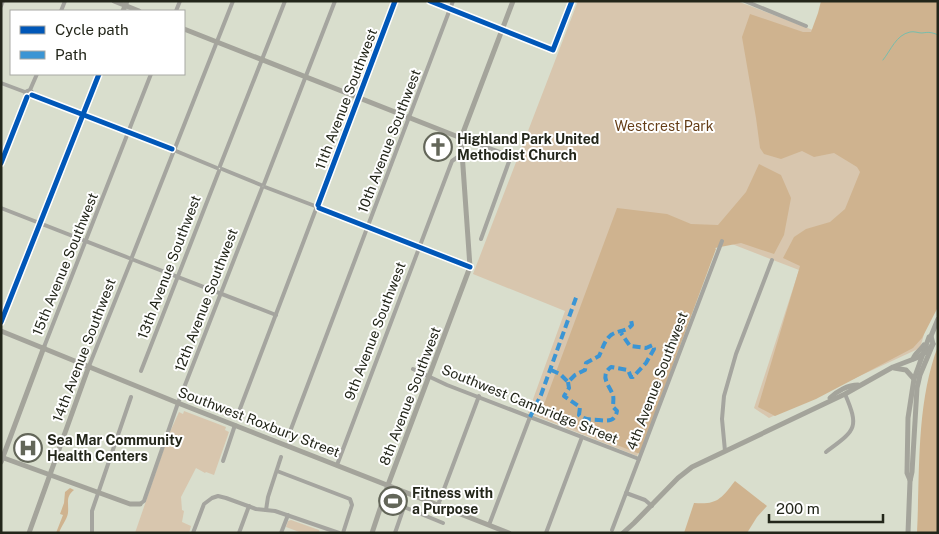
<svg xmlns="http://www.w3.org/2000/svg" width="939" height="534" font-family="'Public Sans',sans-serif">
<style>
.green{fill:#d8c6ae}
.forest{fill:#cfb38f}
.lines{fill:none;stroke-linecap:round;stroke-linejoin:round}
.stream{stroke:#78bdac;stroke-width:1}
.street{stroke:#a5a59f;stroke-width:4}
.secondary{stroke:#a4a49b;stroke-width:5}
.quiet{stroke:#3b95d4;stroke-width:4;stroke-dasharray:8 4;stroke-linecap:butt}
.cycleway-casing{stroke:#fff;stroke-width:8}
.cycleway{stroke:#0057b8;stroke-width:5}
.labels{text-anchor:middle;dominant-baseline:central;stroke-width:4;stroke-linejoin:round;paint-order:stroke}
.street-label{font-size:14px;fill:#23261a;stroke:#fff}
.park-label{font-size:14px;fill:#643d17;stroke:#fff}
.poi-label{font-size:14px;font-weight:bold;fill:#23261a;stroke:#fff;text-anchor:start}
</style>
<rect width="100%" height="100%" fill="#d9decd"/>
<g class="green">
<polygon points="578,1 737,1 938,78 938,286 920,348 769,418 754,408 799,270 719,239 637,456 528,413 565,311 473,274"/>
<polygon points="184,411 226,427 225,430 229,432 214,475 206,472 205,473 196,468 181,497 182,510 184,511 182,522 191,526 189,533 135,533 169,434 179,412 183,414"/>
<polygon points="291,520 319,530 320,533 302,533 286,527 288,521"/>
</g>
<g class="forest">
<polygon points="821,1 938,1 938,307 922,338 913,348 816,399 775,416 758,407 800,266 783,258 794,237 806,229 830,222 845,209 860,172 857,167 834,153 814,157 802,151 781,159 764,154 760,148 756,118 742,37 750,14 803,32 811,32 818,13"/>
<polygon points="759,164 781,175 791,198 784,235 774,254 741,243 715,248 716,249 640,454 540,415 617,208 667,214 691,224 718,225 746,192"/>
<path d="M938,346V533H917C920,472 916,404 938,346Z"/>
<path d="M735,481L767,506L757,517L747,533H684L694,503C717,505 721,499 735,481Z"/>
<path d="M70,488L74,490C65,497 69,503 68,513C67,520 61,526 59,533H56L63,515L60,514L64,503L65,492Z"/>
</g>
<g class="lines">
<path class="stream" d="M883,60C891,50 896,35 910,32C914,31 918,33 922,33C928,32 932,32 938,35"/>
<g class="street">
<polyline points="430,1 553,50 572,1"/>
<polyline points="745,1 806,26"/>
<polyline points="1,6 3,1"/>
<polyline points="61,11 65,1"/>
<polyline points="176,11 180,1"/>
<polyline points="1,83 25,92"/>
<polyline points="30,90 37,74"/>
<circle cx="29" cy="94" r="3.5"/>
<polyline points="32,95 172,149"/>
<polyline points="461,138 511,156 481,239"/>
<polyline points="175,148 233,1"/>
<polyline points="176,151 217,168"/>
<polyline points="1,163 27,97"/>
<polyline points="220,166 285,1"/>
<polyline points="222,169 261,185"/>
<polyline points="264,184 335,1"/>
<polyline points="265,187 315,206"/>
<polyline points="318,205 395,1"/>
<polyline points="1,208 129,258"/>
<polyline points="319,208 470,267"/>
<polyline points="132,257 173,153"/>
<polyline points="134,260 276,315"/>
<polyline points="44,347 151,74"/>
<polyline points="89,366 131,261"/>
<polyline points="413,369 447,385 639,459"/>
<polyline points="141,371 219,171"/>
<polyline points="238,414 316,209"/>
<polyline points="291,429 453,1"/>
<polyline points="725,451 722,419 724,396 736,354 772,260"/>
<path d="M826,452C855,430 860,429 845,394"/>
<polyline points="223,461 235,425"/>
<polyline points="337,465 452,161 462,154"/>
<polyline points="277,471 350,499 352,505 343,533"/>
<polyline points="626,493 645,500 652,506"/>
<polyline points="140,504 144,501 178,403 262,188"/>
<polyline points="438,505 479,396"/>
<polyline points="266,510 268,497 281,457"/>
<polyline points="489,525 530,417"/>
<polyline points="612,530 722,241"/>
<polyline points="92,533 92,511 131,397"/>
<polyline points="193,533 204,504 212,498 218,496 226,498 256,509 275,511 339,533"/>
<polyline points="239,533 249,506"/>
<polyline points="281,533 288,515"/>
<polyline points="395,533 404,507 443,523"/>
<polyline points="546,533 582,437"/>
</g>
<g class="secondary">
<polyline points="114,1 139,11"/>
<polyline points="123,11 127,1"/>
<polyline points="184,29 461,138"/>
<polyline points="1,322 99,74"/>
<polyline points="1,331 178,403 509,533"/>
<path d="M913,359C915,353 920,351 924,345"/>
<polyline points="894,368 906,370 914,379"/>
<path d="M830,398C837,391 848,385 858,385"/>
<polyline points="1,457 130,504 140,504"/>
<polyline points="1,462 44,347"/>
<polyline points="910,480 907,473 908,418 914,379 929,337 931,336 938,319"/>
<polyline points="29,533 89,366"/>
<polyline points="372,533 388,485 470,267 461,138 513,1"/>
<polyline points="623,533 634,523 678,478 692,467 845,394 893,367 919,357 927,351 933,344"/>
<polyline points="908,533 910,481 912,472 917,388 920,375 933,344 931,336"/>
</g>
<g class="quiet">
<path d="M551,370L560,374L568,382L575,375L585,370L586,363L599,356C603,348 604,341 611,335C618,330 626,332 632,325L631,320"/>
<path d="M568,382L569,388L564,396L580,407L579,415C586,421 590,419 598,420C608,421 615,422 617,411L613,407C613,403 614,399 613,395C609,385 599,376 611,367L628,370L631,377H633L646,363L654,349L653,345L646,348L630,346L621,333"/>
<polyline points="530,417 541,395 577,295"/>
</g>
<defs>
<g id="cycleway">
<polyline points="430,1 553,50 572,1"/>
<polyline points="32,95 172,149"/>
<polyline points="1,163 27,97"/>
<polyline points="318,205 395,1"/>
<polyline points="319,208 470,267"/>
<polyline points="1,322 99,74"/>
</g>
</defs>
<use href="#cycleway" class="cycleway-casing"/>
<use href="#cycleway" class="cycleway"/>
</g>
<defs>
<symbol id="church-ring" viewBox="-11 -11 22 22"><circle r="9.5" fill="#fff" stroke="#636659" stroke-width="1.5"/><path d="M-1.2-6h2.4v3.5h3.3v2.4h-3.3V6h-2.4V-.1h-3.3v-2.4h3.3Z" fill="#636659"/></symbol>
<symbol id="hospital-ring" viewBox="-11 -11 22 22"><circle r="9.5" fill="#fff" stroke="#636659" stroke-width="1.5"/><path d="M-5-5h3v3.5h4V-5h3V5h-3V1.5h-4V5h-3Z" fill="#636659"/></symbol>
<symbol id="stadium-ring" viewBox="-11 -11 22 22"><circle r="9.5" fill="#fff" stroke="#636659" stroke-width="1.5"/><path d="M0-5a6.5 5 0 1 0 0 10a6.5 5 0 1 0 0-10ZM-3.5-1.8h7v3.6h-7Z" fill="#636659"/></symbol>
</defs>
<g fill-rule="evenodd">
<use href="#church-ring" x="422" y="131" width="32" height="32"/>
<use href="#hospital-ring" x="12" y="432" width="32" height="32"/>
<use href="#stadium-ring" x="377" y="485" width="32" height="32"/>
</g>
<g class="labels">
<g class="street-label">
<text transform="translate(346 99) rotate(-69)">11th Avenue Southwest</text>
<text transform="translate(389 141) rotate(-69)">10th Avenue Southwest</text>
<text transform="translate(65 264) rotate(-68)">15th Avenue Southwest</text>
<text transform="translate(169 267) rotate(-69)">13th Avenue Southwest</text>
<text transform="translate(206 300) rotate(-69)">12th Avenue Southwest</text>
<text transform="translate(375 331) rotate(-69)">9th Avenue Southwest</text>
<text transform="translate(84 350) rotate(-69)">14th Avenue Southwest</text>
<text transform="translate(657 381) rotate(-69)">4th Avenue Southwest</text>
<text transform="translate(410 396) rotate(-69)">8th Avenue Southwest</text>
<text transform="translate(530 404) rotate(22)">Southwest Cambridge Street</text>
<text transform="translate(259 422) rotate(21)">Southwest Roxbury Street</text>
</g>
<g class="park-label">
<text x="664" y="126">Westcrest Park</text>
</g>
<g class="poi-label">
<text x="457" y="139">Highland Park United<tspan x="457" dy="16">Methodist Church</tspan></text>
<text x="47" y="440">Sea Mar Community<tspan x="47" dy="16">Health Centers</tspan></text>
<text x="412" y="493">Fitness with<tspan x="412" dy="16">a Purpose</tspan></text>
</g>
</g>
<rect width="939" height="534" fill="none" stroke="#23261a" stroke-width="5"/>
<rect x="10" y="10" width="175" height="65" fill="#ffffff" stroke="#a7a8a3"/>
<rect x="20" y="26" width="25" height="8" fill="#0057b8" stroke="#a7a8a3"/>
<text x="55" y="35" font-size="15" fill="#23261a">Cycle path</text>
<rect x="20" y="51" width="25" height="8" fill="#3b95d4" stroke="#a7a8a3"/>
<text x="55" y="60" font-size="15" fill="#23261a">Path</text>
<path d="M769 514v8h114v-8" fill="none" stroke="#23261a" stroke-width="2.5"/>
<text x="776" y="514" font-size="15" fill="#23261a" stroke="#ffffff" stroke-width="4" paint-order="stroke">200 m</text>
</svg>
